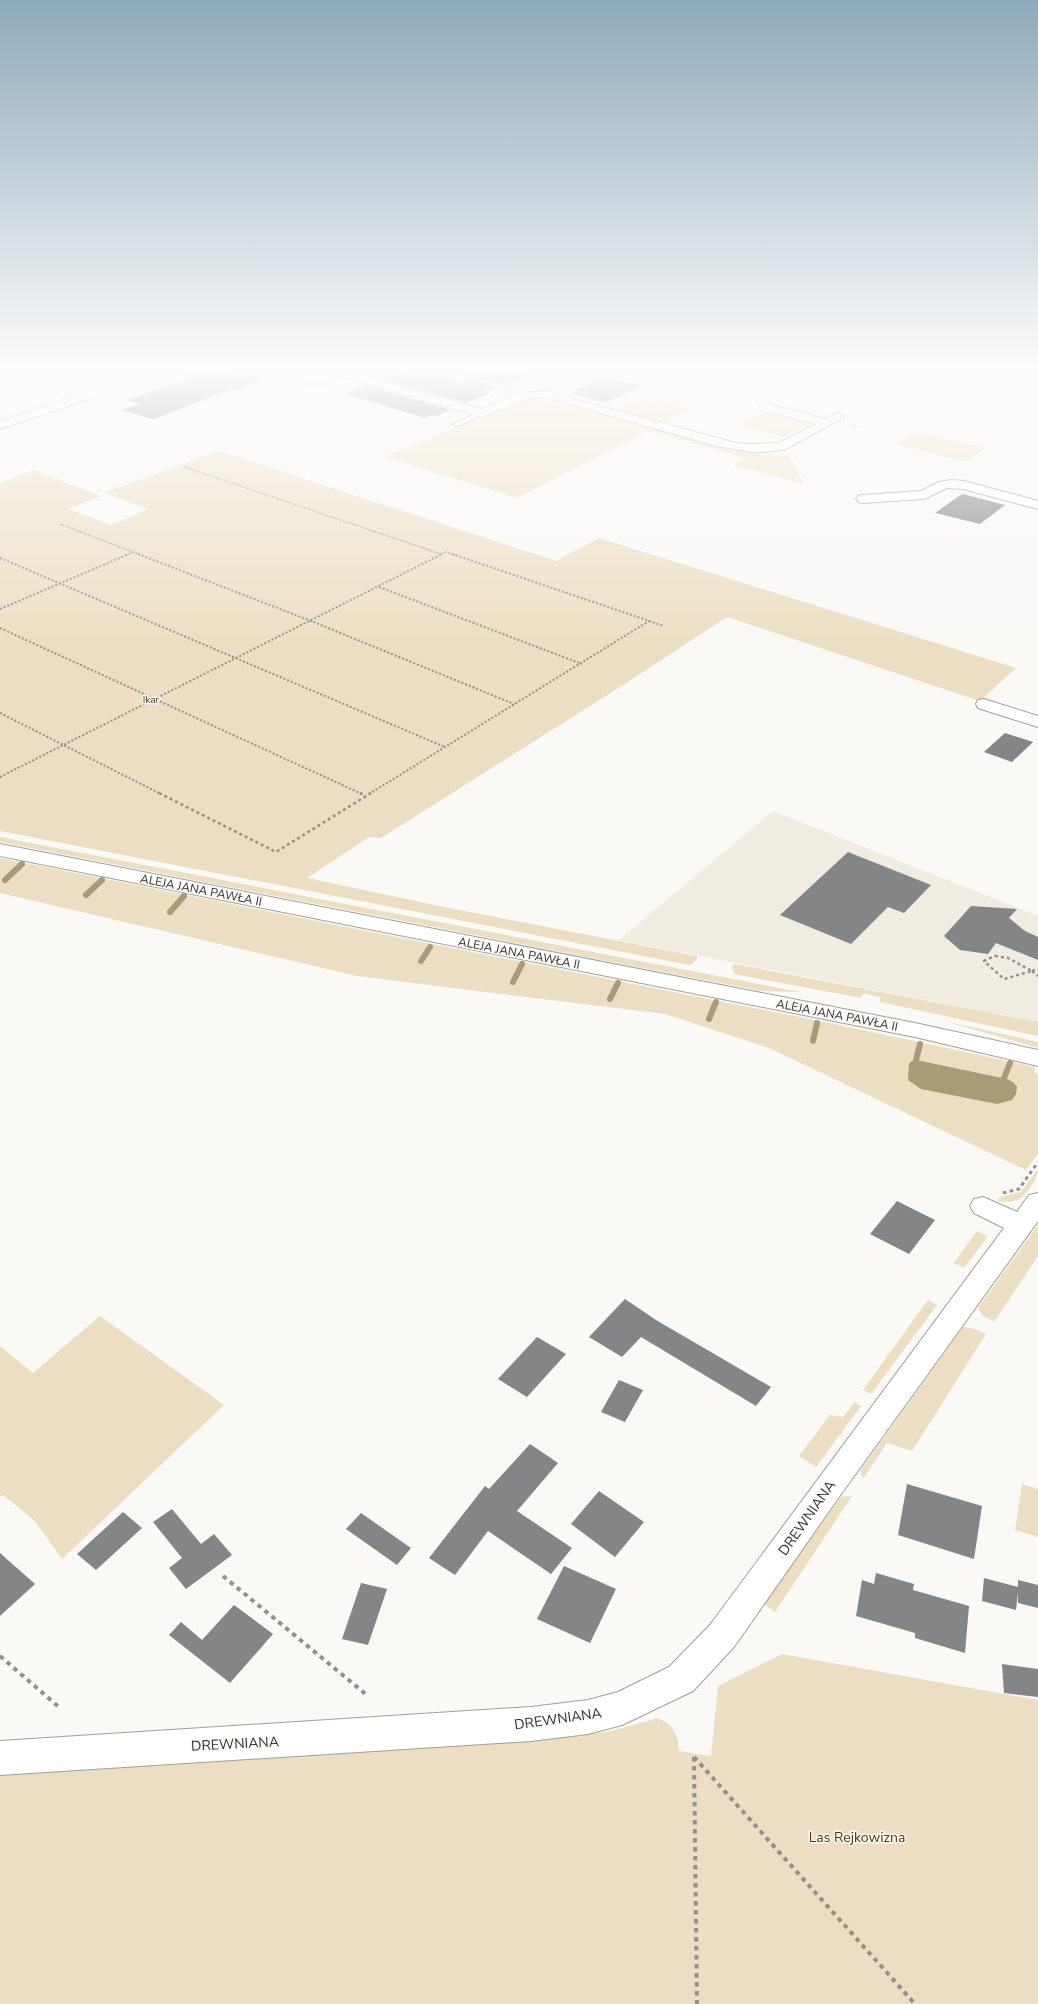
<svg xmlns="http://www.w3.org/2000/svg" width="1038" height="2004" font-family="'Nunito Sans',sans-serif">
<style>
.built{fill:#f0ece2}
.green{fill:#ebdec2}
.water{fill:#aa9b78}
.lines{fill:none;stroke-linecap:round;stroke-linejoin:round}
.stream{stroke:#aa9b78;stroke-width:6}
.building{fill:#838587}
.lane-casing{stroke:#a09f9c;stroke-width:2}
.street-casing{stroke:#a09f9c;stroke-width:2}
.secondary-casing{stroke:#a09f9c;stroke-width:2}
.path-far4{stroke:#92918f;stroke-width:1.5;stroke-dasharray:1.5 1.5;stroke-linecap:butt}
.path-far3{stroke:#92918f;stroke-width:2;stroke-dasharray:2 2;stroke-linecap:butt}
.path-far2{stroke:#92918f;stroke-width:2.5;stroke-dasharray:3 3;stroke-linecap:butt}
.path-far1{stroke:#92918f;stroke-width:3;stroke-dasharray:3.5 3.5;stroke-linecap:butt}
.path{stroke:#92918f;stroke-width:4;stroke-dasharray:4.5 4.5;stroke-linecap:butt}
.lane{fill:#fff;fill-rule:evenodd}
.street{fill:#fff;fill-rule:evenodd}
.secondary{fill:#fff;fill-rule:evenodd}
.labels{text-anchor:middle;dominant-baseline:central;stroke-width:3;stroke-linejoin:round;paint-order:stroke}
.far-park-label{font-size:10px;fill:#4a390c;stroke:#faf9f6}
.street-label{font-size:12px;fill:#31302f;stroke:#faf9f6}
.near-street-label{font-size:14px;fill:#31302f;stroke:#faf9f6}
.near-park-label{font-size:14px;fill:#4a390c;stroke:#faf9f6}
</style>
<rect width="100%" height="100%" fill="#faf9f6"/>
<g class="built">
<polygon points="488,369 603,369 613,371 559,395 476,373"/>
<polygon points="773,811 1038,916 1038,1022 619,940"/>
</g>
<g class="green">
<polygon points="297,369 323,369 351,377 319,389 276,376"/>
<polygon points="185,370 200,375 189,379 183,377 162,384 153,381"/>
<polygon points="640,397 689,409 661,423 612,410"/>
<polygon points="539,398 761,455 789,456 804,484 734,465 746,458 648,431 517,498 385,457 487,415 529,400"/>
<polygon points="768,410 813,421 784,437 738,425"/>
<polygon points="917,432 986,448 965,462 897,444"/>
<polygon points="219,451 556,561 599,538 1016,668 980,701 727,617 620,687 381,838 369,837 307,878 454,909 697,956 697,959 690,965 0,831 0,483 33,470 101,496 68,509 111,525 149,509 103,493"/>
<polygon points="0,837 800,992 761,991 0,842"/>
<polygon points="0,858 830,1023 1035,1067 1034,1072 1038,1074 1038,1154 1026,1170 769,1048 665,1014 357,976 0,893"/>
<polygon points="735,964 1038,1022 1038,1036 880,1002 880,997 863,993 861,998 734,974 732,966"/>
<polygon points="944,1021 1038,1042 1038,1048"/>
<path d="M1038,1169C1038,1178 1026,1196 1017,1200C1011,1202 1004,1202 997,1201L1000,1197L1021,1192Z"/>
<polygon points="1038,1225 1038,1256 994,1322 982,1315 978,1308"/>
<polygon points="977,1231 987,1236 985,1240 964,1268 954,1263"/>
<polygon points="928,1300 937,1305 871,1394 863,1390"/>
<polygon points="100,1316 224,1405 62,1559 35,1521 3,1495 0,1497 0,1346 33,1373"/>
<polygon points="963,1327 975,1329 986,1334 912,1451 887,1443 863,1479 860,1471"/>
<polygon points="855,1402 861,1406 816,1467 799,1456 830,1415 843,1417"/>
<polygon points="1022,1484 1038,1489 1038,1537 1015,1530"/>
<polygon points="852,1496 775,1612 766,1605 765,1602 841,1497"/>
<path d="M782,1654L1038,1700V2004H0V1774L580,1736L611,1731L658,1718C673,1724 679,1736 679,1751L711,1756L718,1686Z"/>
</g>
<polygon class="water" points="916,1060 1007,1079 1013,1082 1017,1087 1016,1094 1012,1100 997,1104 921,1089 908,1080 909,1064 912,1061"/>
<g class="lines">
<g class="stream">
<polyline points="5,880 22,864"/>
<polyline points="86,895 102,880"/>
<polyline points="170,912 184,896"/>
<polyline points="421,961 430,947"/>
<polyline points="513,982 522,964"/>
<polyline points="610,999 618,983"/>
<polyline points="709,1019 716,1002"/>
<polyline points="813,1041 817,1023"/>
<polyline points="916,1060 920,1044"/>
<polyline points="1004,1078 1010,1063"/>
</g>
</g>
<g class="building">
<polygon points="192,369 224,369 263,380 236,390 232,389 154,419 121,410 140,404 127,400 195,377 190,376"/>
<polygon points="466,369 537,369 502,384 465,373"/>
<polygon points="404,370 430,377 435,375 464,383 464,379 494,387 485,391 491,393 466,403 381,379"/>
<polygon points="606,377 642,386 605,403 570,393"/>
<polygon points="366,385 451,410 436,416 432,415 425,418 345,394"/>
<polygon points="963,494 1005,505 980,524 935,513 959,496"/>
<polygon points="1005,733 1033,742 1012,762 984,752"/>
<polygon points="848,852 931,885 904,913 888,907 851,944 780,915"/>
<polygon points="971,906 1017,909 1009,918 1025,931 1038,937 1038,960 996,943 988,954 960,950 944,936"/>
<polygon points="897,1201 935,1220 909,1254 870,1234"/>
<polygon points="625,1299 656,1320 771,1387 756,1406 641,1337 622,1357 589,1337"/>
<polygon points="537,1337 566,1354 527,1397 498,1379"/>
<polygon points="619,1380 643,1390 625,1422 601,1412"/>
<polygon points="530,1444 558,1463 517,1511 572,1548 551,1574 488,1531 455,1575 429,1558 485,1486 489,1489"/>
<polygon points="907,1484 982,1506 974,1559 898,1535"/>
<polygon points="599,1491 644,1522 615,1557 571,1524"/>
<polygon points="172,1509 201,1544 214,1534 232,1555 186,1589 169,1568 182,1558 153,1522"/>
<polygon points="123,1512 142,1528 96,1570 77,1554"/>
<polygon points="361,1513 411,1548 397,1565 346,1529"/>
<polygon points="0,1553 35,1584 0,1616"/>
<polygon points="564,1566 616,1589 590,1643 537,1619"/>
<polygon points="876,1573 914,1584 913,1590 969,1606 965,1653 915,1638 915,1633 856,1616 862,1580 874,1584"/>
<polygon points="984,1578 1018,1587 1018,1580 1038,1585 1038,1608 1018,1603 1018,1592 1016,1610 982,1601"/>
<polygon points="361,1583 387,1589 368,1645 342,1639"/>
<polygon points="234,1605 273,1634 230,1683 169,1635 181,1622 202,1640"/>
<polygon points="1002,1664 1038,1669 1038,1697 1004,1693"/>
</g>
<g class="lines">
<defs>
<g id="lane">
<polygon points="361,369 370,369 352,376 347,375"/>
<polygon points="434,369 444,369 533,394 528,395"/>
<polygon points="482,411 486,413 484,414 459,426 452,424"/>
</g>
<g id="street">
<polygon points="323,369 340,369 481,409 526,392 548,392 736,443 751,444 779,443 816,424 761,410 759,407 761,404 765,403 825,419 838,413 844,417 786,449 767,452 751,452 716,446 548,398 531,398 482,417 325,371"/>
<polygon points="951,480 964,481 1038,501 1038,509 963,489 947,488 924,499 863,503 858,502 856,499 858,496 863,495 921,491 939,482"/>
<polygon points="984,699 1038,716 1038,727 978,708 976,704 978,700"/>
<polygon points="1038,1193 1038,1221 839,1497 734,1647 693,1691 622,1725 588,1734 531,1741 0,1775 0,1741 531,1707 588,1700 618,1692 669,1667 710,1625 1004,1228 974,1213 970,1206 974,1199 983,1197 1017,1212 1029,1195"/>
</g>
<g id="secondary">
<polygon points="158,369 174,369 172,371 0,429 0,421"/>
<polygon points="0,844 915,1023 1038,1050 1038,1066 915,1037 0,856"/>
</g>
</defs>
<use href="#lane" class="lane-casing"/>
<use href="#street" class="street-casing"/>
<use href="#secondary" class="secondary-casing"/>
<g class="path-far4">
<polyline points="851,424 858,426"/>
<polyline points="184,467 441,554"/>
<polyline points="60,524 141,555"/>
<polyline points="126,555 134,552"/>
<polyline points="440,555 446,552 455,555"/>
</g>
<g class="path-far3">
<polyline points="138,554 311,621 514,704"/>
<polyline points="452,554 664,626"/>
<polyline points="0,558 445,747"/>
<polyline points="379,587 582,664"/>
<polyline points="0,609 129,554"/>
<polyline points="0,628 362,794"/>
<polyline points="0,713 161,794"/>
<polyline points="0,777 442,554"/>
<polyline points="369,794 649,621"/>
</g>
<g class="path-far2">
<polyline points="159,793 276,852 371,793"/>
<polyline points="360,793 366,796"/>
<polygon points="995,956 1008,958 1032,971 1004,979 984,961"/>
<polyline points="1032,971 1038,976"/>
<polyline points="1032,971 1038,969"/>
</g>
<polyline class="path-far1" points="1003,1193 1019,1189 1038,1162"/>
<g class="path">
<polyline points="223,1576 368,1696"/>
<polyline points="0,1656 60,1708"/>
<polyline points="694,1757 915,2004"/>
<polyline points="694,1757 697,2004"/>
</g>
<use href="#lane" class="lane"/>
<use href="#street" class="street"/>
<use href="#secondary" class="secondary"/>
</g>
<linearGradient id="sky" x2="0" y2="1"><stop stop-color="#8faabb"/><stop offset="0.57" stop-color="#fdfcfb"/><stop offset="1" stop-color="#fdfcfb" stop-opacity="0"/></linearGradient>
<rect width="1038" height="649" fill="url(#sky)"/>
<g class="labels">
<g class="far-park-label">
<text x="151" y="700">Ikar</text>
</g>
<g class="street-label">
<text transform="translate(201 890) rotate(11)">ALEJA JANA PAWŁA II</text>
<text transform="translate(519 953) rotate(11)">ALEJA JANA PAWŁA II</text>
<text transform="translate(837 1015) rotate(11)">ALEJA JANA PAWŁA II</text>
</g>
<g class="near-street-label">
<text transform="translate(807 1518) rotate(-55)">DREWNIANA</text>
<text transform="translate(558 1719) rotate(-8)">DREWNIANA</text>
<text transform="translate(235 1744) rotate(-3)">DREWNIANA</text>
</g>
<g class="near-park-label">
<text x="857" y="1837">Las Rejkowizna</text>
</g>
</g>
</svg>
